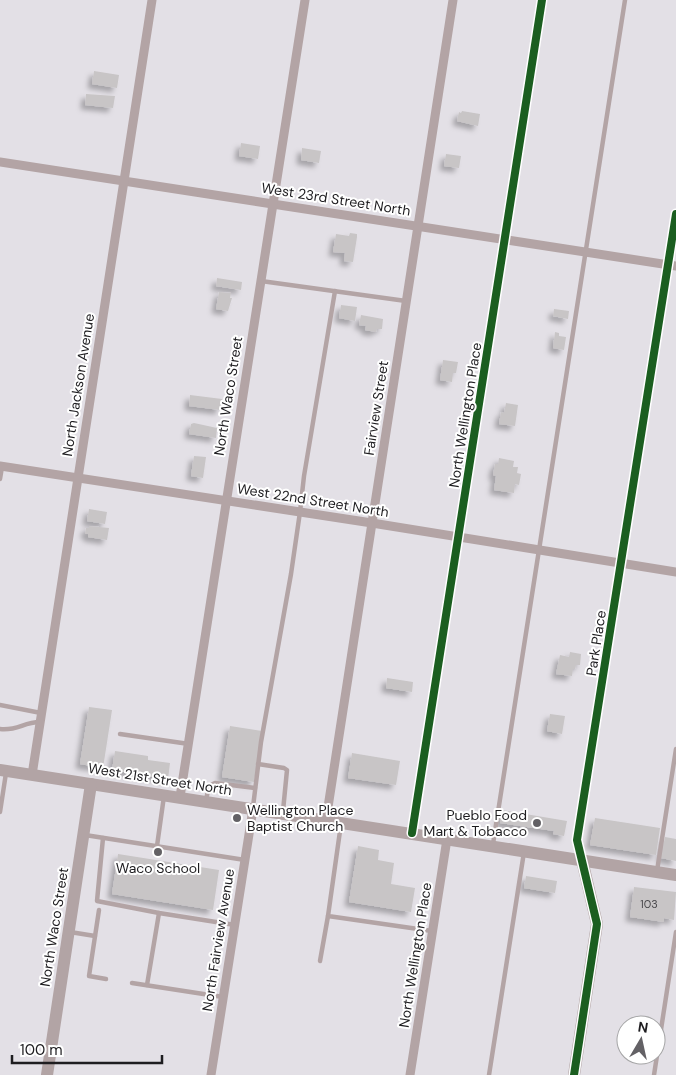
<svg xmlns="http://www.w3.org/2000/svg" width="676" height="1075" font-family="'DM Sans',sans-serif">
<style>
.building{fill:#c8c5c6;filter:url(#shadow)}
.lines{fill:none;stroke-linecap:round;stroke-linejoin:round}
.lane{stroke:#b3a4a5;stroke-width:4.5}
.street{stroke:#b3a4a5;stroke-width:9}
.secondary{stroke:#b2a4a5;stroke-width:12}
.cycleway-casing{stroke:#fff;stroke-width:11}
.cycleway{stroke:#1b5e20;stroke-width:8}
.poi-dot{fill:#636165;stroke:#fff;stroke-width:2}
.labels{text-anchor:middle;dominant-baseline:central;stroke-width:4;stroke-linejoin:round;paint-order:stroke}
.number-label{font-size:11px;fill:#48474a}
.street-label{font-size:14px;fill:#1e1d20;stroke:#fff}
.poi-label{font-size:14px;fill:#1e1d20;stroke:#fff;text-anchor:start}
</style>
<defs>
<filter id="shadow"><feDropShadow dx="-4.5" dy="4.5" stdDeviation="2.5" flood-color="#0004"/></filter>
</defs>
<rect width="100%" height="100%" fill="#e3e0e6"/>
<g class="building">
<polygon points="94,71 119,75 117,88 92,84"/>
<polygon points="86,94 115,96 113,108 85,105"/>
<polygon points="462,111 480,114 478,126 457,121 459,112 461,113"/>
<polygon points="241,143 260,146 258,159 239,156"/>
<polygon points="302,148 321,151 319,163 301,160"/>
<polygon points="446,154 461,156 459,168 444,166"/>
<polygon points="350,233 357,234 357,237 353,262 344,261 345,253 333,252 336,234 349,236"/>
<polygon points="217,278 242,282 241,290 216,286"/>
<polygon points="219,292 231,293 230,298 232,298 228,311 216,309"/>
<polygon points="341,305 357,307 355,321 339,318"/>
<polygon points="554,309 569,311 568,319 553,316"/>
<polygon points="361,315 383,319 382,329 377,329 376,332 365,330 366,326 359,325"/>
<polygon points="555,332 559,333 559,336 566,337 564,350 553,348"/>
<polygon points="443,360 458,362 456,373 453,373 452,382 440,380"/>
<polygon points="190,395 222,399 220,410 189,406"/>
<polygon points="506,403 518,405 515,426 499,424 501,412 504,413"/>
<polygon points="194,423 217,428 216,438 189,434 191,424"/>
<polygon points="194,456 206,457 203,478 191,476"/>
<polygon points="499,458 514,461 513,467 518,467 517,473 521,474 519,485 515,484 514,493 494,490 496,476 493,475 495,464 498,464"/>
<polygon points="89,509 107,512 105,524 87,521"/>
<polygon points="89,526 109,528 107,540 88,537 88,534 85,534 86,528 89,528"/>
<polygon points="570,652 581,654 580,665 576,665 575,669 573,669 572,676 556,674 560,655 569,657"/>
<polygon points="387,678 413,682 412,692 386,688"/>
<polygon points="89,707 112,710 103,768 80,764"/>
<polygon points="550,714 565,716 562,734 547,731"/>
<polygon points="230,726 262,731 254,782 222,777"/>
<polygon points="115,751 148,756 148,760 170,763 168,779 112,770"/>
<polygon points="352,753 400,761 396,785 348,778"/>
<polygon points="502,810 567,821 564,836 553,834 554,831 500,823"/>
<polygon points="595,818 660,828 656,855 590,845"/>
<polygon points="665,837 676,839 676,861 661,858"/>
<polygon points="358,846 379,850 378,860 394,863 391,884 415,888 411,912 349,902"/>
<polygon points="118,854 219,870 213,910 112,894"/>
<polygon points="526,876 557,881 555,893 524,888"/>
<polygon points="634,887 676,892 674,920 664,918 664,922 630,917"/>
</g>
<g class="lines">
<g class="lane">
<polyline points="261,281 406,301"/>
<polyline points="0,479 2,467"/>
<polyline points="0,705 41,713"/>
<path d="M0,729C18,731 23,722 40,722"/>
<polyline points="120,734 189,744"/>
<polyline points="258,764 284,768 287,770 283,811"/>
<polyline points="206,800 209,786 215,783 255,788"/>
<polyline points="253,807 261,742 291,574 300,512 304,476 335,291"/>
<polyline points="0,812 6,773"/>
<polyline points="341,824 328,916 432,931"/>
<polyline points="85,835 245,860"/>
<polyline points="103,838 97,901 159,913 235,925"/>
<polyline points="493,844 625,0"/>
<polyline points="157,846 164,796"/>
<polyline points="657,871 676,749"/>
<polyline points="99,910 89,976 106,979"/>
<polyline points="70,932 95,936"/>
<polyline points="320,961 328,916"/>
<polyline points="132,983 223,997"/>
<polyline points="147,985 159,913"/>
<polyline points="489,1075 524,852"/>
<polyline points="654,1075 676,932"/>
</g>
<g class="street">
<polyline points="0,162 676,266"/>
<polyline points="0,466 372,523 676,572"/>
<polyline points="32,775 152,0"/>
<polyline points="180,797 305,0"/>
<polyline points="326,820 453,0"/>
<polyline points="412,833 542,0"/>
<polyline points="582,860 577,840 676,214"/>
<polyline points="211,1075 253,809"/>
<polyline points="410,1075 447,839"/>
</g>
<g class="secondary">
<polyline points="0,770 676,875"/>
<polyline points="47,1075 91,784"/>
<polyline points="574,1075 597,924 582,860"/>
</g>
<defs>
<g id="cycleway">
<polyline points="412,833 542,0"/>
<polyline points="574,1075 597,924 577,840 676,214"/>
</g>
</defs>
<use href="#cycleway" class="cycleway-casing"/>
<use href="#cycleway" class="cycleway"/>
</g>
<g class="poi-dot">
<circle cx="237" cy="818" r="5"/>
<circle cx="537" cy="823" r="5"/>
<circle cx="158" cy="852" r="5"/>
</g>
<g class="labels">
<g class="number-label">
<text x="649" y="904">103</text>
</g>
<g class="street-label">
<text transform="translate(336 199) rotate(9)">West 23rd Street North</text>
<text transform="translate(78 385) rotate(-81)">North Jackson Avenue</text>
<text transform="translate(228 396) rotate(-81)">North Waco Street</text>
<text transform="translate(376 408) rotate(-81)">Fairview Street</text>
<text transform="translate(465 415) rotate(-81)">North Wellington Place</text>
<text transform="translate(313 500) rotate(9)">West 22nd Street North</text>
<text transform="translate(596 643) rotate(-81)">Park Place</text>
<text transform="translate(160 779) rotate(9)">West 21st Street North</text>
<text transform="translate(54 927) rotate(-81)">North Waco Street</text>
<text transform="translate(218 940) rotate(-81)">North Fairview Avenue</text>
<text transform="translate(415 955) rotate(-81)">North Wellington Place</text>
</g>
<g class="poi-label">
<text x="247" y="810">Wellington Place<tspan x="247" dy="16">Baptist Church</tspan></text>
<text x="527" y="815" text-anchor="end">Pueblo Food<tspan x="527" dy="16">Mart &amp; Tobacco</tspan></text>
<text x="158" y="868" text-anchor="middle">Waco School</text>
</g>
</g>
<g transform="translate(641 1040) rotate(9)"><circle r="24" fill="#ffffff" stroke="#a5a5a6"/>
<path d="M0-4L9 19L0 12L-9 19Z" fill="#636165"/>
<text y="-8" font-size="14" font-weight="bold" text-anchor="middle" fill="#1e1d20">N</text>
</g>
<path d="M12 1055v8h150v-8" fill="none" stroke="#1e1d20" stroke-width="2.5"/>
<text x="20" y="1055" font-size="15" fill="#1e1d20" stroke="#ffffff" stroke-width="4" paint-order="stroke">100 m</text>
</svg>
